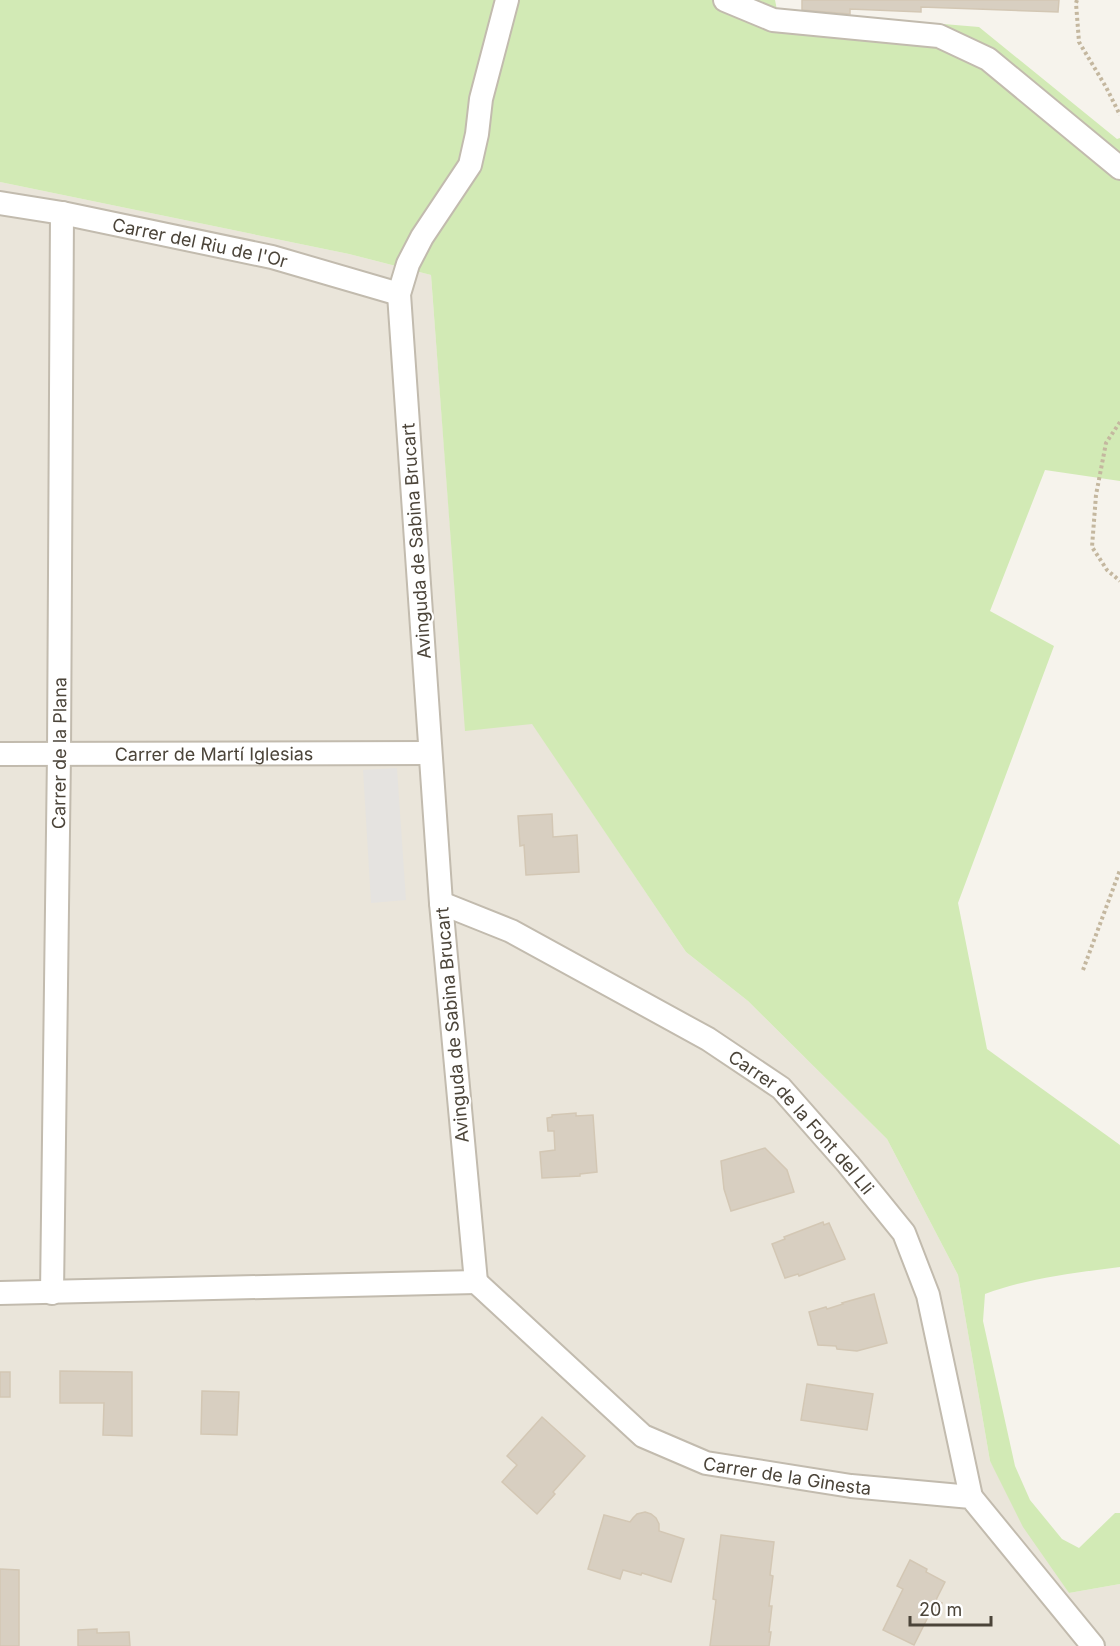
<svg xmlns="http://www.w3.org/2000/svg" width="1120" height="1646" font-family="Inter,sans-serif">
<style>
.residential{fill:#eae5da}
.green{fill:#d2eab5}
.parking{fill:#e5e3e0}
.building{fill:#d8cfc1;stroke:#d3c7b4;stroke-width:1.5}
.lines{fill:none;stroke-linecap:round;stroke-linejoin:round}
.street-casing{stroke:#c2bbae;stroke-width:26}
.path{stroke:#c4b79f;stroke-width:4;stroke-dasharray:3 3;stroke-linecap:butt}
.street{stroke:#fff;stroke-width:22}
.labels{text-anchor:middle;dominant-baseline:central;stroke-width:4.5;stroke-linejoin:round;paint-order:stroke}
.street-label{font-size:18px;fill:#4b4439;stroke:#fff}
</style>
<rect width="100%" height="100%" fill="#f6f3ec"/>
<polygon class="residential" points="0,182 349,254 431,275 455,592 532,723 686,952 748,1001 887,1139 958,1275 990,1461 1069,1593 1120,1584 1120,1646 0,1646"/>
<path class="green" d="M0,0H775L777,10L979,27L1117,139L1120,138V481L1045,470L990,611L1054,646L958,903L987,1049L1120,1145V1267C1074,1273 1028,1278 985,1294L983,1321L1015,1466L1030,1500L1062,1539L1079,1548L1115,1513H1120V1584L1069,1593L1023,1527L990,1461L958,1275L887,1139L748,1001L686,952L532,724L465,731L431,275L349,254L0,182Z"/>
<polygon class="parking" points="397,768 406,900 371,903 363,770"/>
<g class="building">
<polygon points="802,0 1059,0 1058,12 921,7 921,12 850,9 850,14 802,10"/>
<polygon points="552,814 553,837 577,835 579,872 526,875 524,845 520,846 518,816"/>
<polygon points="576,1113 576,1116 593,1115 597,1172 580,1174 580,1176 542,1178 540,1152 555,1150 554,1131 548,1131 547,1118 552,1117 552,1115"/>
<polygon points="765,1148 787,1170 794,1192 731,1211 724,1189 721,1161"/>
<polygon points="823,1222 824,1225 829,1223 845,1259 799,1276 798,1274 785,1278 772,1244 785,1239 784,1237"/>
<polygon points="874,1294 887,1343 857,1351 837,1349 836,1346 818,1345 809,1312 826,1307 827,1309 843,1304 842,1303"/>
<polygon points="60,1371 132,1372 132,1436 103,1435 104,1403 60,1403"/>
<rect x="0" y="1372" width="10" height="25"/>
<polygon points="807,1384 873,1394 867,1430 801,1420"/>
<polygon points="202,1391 239,1392 237,1435 201,1434"/>
<polygon points="542,1417 585,1456 553,1492 555,1494 537,1514 502,1482 517,1465 507,1456"/>
<polygon points="645,1512 651,1514 656,1518 659,1524 659,1531 684,1539 671,1582 642,1573 641,1575 623,1570 620,1579 588,1569 604,1515 630,1522 633,1518 637,1514"/>
<polygon points="721,1535 774,1542 770,1575 773,1576 769,1606 772,1606 769,1632 771,1632 769,1646 710,1646 716,1600 713,1599"/>
<polygon points="910,1560 927,1569 926,1572 945,1582 936,1600 942,1603 935,1615 930,1613 914,1645 883,1630 903,1589 897,1586"/>
<polygon points="0,1569 19,1570 19,1646 0,1646"/>
<polygon points="97,1629 97,1633 129,1632 130,1646 78,1646 78,1630"/>
</g>
<g class="lines">
<defs>
<g id="street">
<polyline points="725,0 773,20 939,36 988,59 1120,168"/>
<path id="s1" d="M0,203L62,213L272,257L399,294"/>
<path id="s2" d="M0,754L430,753"/>
<path id="s3" d="M441,903L511,931L708,1039L781,1088L848,1164L904,1233L928,1295L971,1497"/>
<polyline points="476,1282 441,903 399,294 408,264 422,237 470,165 477,134 481,99 507,0"/>
<path id="s4" d="M476,1282L643,1436L706,1463L851,1486L971,1497L1093,1646"/>
<polyline points="0,1293 476,1282"/>
<path id="s5" d="M52,1293L59,754L62,213"/>
</g>
</defs>
<use href="#street" class="street-casing"/>
<g class="path">
<polyline points="1077,0 1076,3 1079,42 1106,87 1120,115"/>
<polyline points="1120,422 1106,443 1096,495 1092,547 1107,570 1120,581"/>
<polyline points="1083,970 1120,870"/>
</g>
<use href="#street" class="street"/>
</g>
<g class="labels">
<g class="street-label">
<text stroke="none"><textPath href="#s1" startOffset="204">Carrer del Riu de l'Or</textPath></text>
<text transform="translate(416 541) rotate(-94)">Avinguda de Sabina Brucart</text>
<text stroke="none"><textPath href="#s5" startOffset="540">Carrer de la Plana</textPath></text>
<text stroke="none"><textPath href="#s2" startOffset="214">Carrer de Martí Iglesias</textPath></text>
<text transform="translate(452 1025) rotate(-95)">Avinguda de Sabina Brucart</text>
<text stroke="none"><textPath href="#s3" startOffset="426">Carrer de la Font del Lli</textPath></text>
<text stroke="none"><textPath href="#s4" startOffset="378">Carrer de la Ginesta</textPath></text>
</g>
</g>
<path d="M910 1616v9h81v-9" fill="none" stroke="#4b4439" stroke-width="3"/>
<text x="919" y="1616" font-size="18" fill="#4b4439" stroke="#ffffff" stroke-width="4.5" paint-order="stroke">20 m</text>
</svg>
